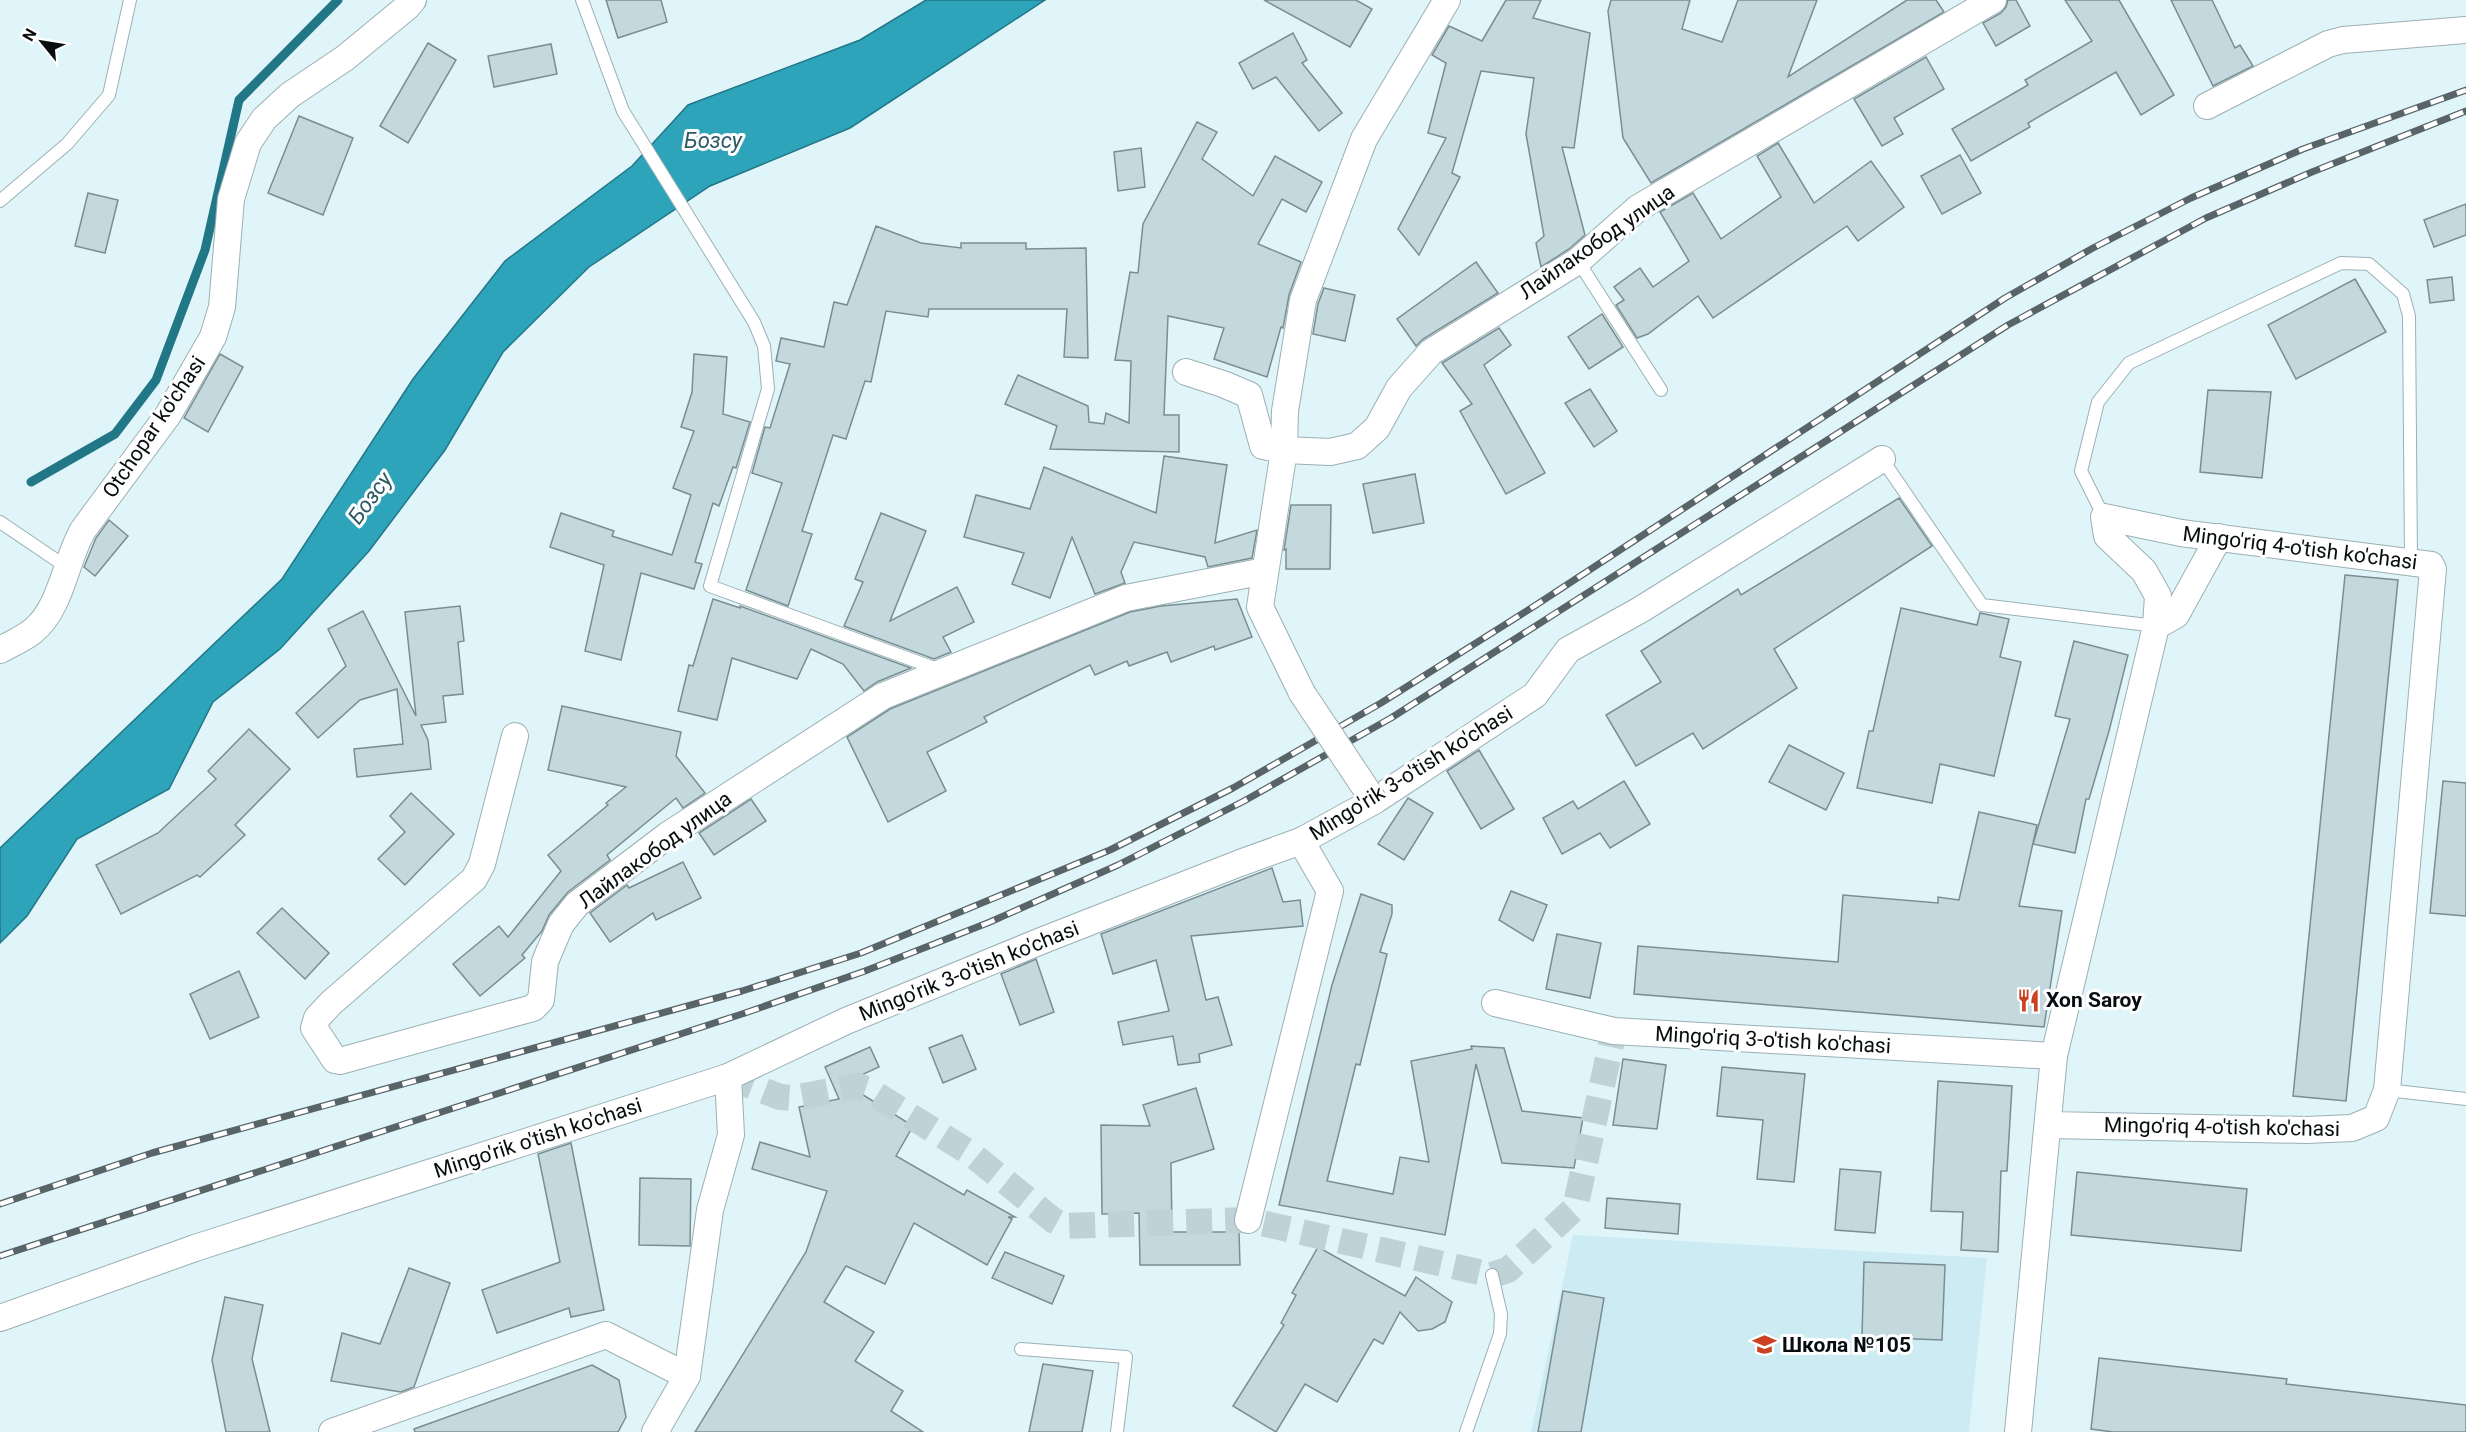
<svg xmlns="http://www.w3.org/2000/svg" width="2466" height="1432" font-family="Roboto,sans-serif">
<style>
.built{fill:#ccebf2}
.water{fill:#2ea4ba;stroke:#227787;stroke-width:1.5}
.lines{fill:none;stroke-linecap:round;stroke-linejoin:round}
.stream{stroke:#227787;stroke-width:9}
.building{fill:#c4d9de;stroke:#7a8d92;stroke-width:1.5}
.street-tunnel{stroke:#bfd2d7;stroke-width:26;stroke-dasharray:26 13;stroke-linecap:butt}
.lane-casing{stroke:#9bb0b5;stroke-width:14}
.street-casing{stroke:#9bb0b5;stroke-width:28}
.lane{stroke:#fff;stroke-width:12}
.street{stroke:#fff;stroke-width:26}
.rail-casing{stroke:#596468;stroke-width:7}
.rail{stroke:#fefefe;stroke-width:4.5;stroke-dasharray:14;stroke-linecap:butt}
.street-bridge-casing{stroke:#9bb0b5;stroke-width:28;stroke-linecap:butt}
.street-bridge{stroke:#fff;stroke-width:26}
.labels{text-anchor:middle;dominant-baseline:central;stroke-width:6;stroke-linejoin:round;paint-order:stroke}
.street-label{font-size:21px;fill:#070d0f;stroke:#fefefe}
.poi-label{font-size:21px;font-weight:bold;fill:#070d0f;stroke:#fefefe;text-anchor:start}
.water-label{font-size:22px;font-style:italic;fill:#2b5a64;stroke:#fefefe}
</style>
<rect width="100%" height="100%" fill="#e0f5fa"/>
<polygon class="built" points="1573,1235 1987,1258 1969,1432 1531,1432"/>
<polygon class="water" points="926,0 1045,0 850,128 710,186 589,267 503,352 445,450 369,551 280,649 213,702 169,789 77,839 27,916 0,943 0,848 282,579 413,379 505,261 632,166 688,105 860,40"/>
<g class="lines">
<polyline class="stream" points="31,482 115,434 156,380 205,250 239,100 338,0"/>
</g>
<g class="building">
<polygon points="606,0 661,0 667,22 618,38"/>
<polygon points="1264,0 1356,0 1372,9 1350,47"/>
<polygon points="1506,0 1541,0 1533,18 1590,33 1574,148 1562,147 1585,235 1569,249 1541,267 1536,243 1544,236 1526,134 1534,78 1481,71 1452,173 1460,177 1419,255 1398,229 1446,138 1428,133 1446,63 1432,55 1449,26 1482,41"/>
<polygon points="1611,0 1690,0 1682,29 1722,42 1738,0 1817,0 1788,77 1907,0 1936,0 1944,12 1651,183 1623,138 1608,11"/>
<polygon points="2008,0 2016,0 2030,26 1996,46 1983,23 2001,13 2006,7"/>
<polygon points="2065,0 2119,0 2174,95 2141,115 2116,72 2028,123 2030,127 1971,161 1952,129 2028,85 2025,80 2092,41"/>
<polygon points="2171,0 2212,0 2235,48 2240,45 2253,66 2213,86"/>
<polygon points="1293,33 1307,60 1302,63 1342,113 1319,131 1276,77 1253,89 1239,63"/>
<polygon points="428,43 456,60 408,143 380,126"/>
<polygon points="551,44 557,74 494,87 488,56"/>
<polygon points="1926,57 1944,89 1894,118 1903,134 1882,146 1854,99"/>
<polygon points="299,116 353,138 323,215 268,193"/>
<polygon points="1197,122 1217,132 1202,159 1253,196 1275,156 1322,182 1306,212 1282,199 1258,244 1301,262 1289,295 1283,328 1281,327 1267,377 1214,359 1224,328 1168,316 1164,415 1179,415 1179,452 1050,449 1057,426 1005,404 1018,375 1088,406 1089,422 1104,424 1106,413 1129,423 1131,361 1115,360 1130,272 1138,273 1143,224"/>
<polygon points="1778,143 1814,203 1871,161 1904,207 1858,241 1847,226 1713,318 1698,296 1648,334 1637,338 1616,305 1624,300 1614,287 1640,268 1653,287 1689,261 1660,212 1693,193 1721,239 1781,197 1757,156"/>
<polygon points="1141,148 1145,187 1118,191 1114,152"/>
<polygon points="1960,155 1981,193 1942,214 1921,176"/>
<polygon points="88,193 118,200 105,253 75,246"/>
<polygon points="2466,204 2466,235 2434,247 2424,220"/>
<polygon points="876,226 921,243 961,248 961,243 1026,243 1026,249 1086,248 1088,358 1064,357 1067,309 929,309 928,317 886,311 871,382 865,381 846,439 833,435 802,531 812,534 788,606 746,590 782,483 752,473 765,427 770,428 790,364 776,361 781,338 824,347 834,302 847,305"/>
<polygon points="1476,262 1498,293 1423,339 1416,346 1397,319"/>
<polygon points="2452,277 2454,300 2430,303 2427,280"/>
<polygon points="2355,279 2386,332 2296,379 2268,325"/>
<polygon points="1324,288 1355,295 1345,341 1313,334 1318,304"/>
<polygon points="1602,314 1623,347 1589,369 1568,337"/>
<polygon points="1499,328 1511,345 1484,365 1545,473 1506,494 1460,411 1472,404 1442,363"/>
<polygon points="220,354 243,367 208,432 184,418"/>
<polygon points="694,354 727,357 723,414 750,422 736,468 733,467 719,506 713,503 695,562 702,564 694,589 641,573 621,660 585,651 604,565 550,547 561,513 614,531 612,536 672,555 691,495 673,488 694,431 681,427 692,392"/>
<polygon points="1590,389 1617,431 1594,447 1565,403"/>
<polygon points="2208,390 2271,392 2262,478 2200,472"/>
<polygon points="1164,456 1227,465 1215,543 1257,530 1252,558 1208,567 1205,557 1134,542 1121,572 1125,583 1095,594 1072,537 1050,598 1012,584 1024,553 964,537 976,495 1030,509 1044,467 1156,513"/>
<polygon points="1415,474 1424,523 1373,533 1363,484"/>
<polygon points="1899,498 1932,546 1774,649 1797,688 1703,749 1693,733 1636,766 1606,715 1661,682 1641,651 1738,589 1741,595"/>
<polygon points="1291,505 1331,505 1330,569 1286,569 1286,549 1284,550"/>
<polygon points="881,513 926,531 890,621 957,587 974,622 943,637 951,652 934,659 844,626 863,582 855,579"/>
<polygon points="109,520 128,536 95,576 84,567 96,538"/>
<polygon points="2345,575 2398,580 2346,1101 2293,1096"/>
<polygon points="713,599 740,608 740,606 911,668 877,682 864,691 843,664 811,649 797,679 732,658 717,720 678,711 689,665 693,666"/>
<polygon points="1237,599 1252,637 1215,650 1214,646 1171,662 1167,652 1129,666 1127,661 1095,675 1090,665 1020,699 984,717 987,722 927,752 946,791 888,822 847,737 890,709 1130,612 1161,606"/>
<polygon points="460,606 464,641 458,642 463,694 443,696 446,722 421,725 428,740 431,769 357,777 354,749 403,744 397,689 360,700 318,738 296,713 346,666 328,629 363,611 416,716 405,612"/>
<polygon points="1901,608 1977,625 1980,613 2009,619 2000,657 2021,662 1994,776 1940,764 1932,803 1857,788 1869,731 1873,731"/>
<polygon points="2074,641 2128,655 2109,731 2089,799 2086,799 2075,853 2033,844 2070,719 2055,716"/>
<polygon points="562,706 681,732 676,756 705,793 683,808 676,798 607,855 610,860 568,892 549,915 542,931 522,955 525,958 480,996 453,964 499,926 508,937 561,871 548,855 608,805 606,803 626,787 548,770"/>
<polygon points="249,729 290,769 235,825 245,835 200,877 197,875 121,914 96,865 158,833 216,779 208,771"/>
<polygon points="1789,745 1844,773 1826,810 1769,782"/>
<polygon points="1479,750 1514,809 1481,829 1447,771"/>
<polygon points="1624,781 1650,824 1610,848 1600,833 1562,854 1543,818 1573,801 1578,809"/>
<polygon points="2443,781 2466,783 2466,916 2430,913"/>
<polygon points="411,793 454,834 405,885 378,859 405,832 390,816"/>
<polygon points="1408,798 1433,813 1404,860 1378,844"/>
<polygon points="751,799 766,821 714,855 699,833"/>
<polygon points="1979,812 2037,825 2019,906 2062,911 2044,1027 1634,994 1638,946 1838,962 1843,895 1938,903 1938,897 1959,900"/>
<polygon points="683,862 701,898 656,920 653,913 610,942 590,913 627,885 629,888"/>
<polygon points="1272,868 1283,902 1300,900 1303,926 1191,936 1206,1000 1218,997 1232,1045 1199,1054 1200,1062 1178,1065 1173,1036 1123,1045 1118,1022 1169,1011 1156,960 1113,974 1101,934"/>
<polygon points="1511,891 1547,905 1533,941 1499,920"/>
<polygon points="1361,894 1392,905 1392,914 1380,952 1387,954 1360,1065 1356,1064 1327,1181 1393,1194 1400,1157 1429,1162 1411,1061 1472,1049 1471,1046 1504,1048 1522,1111 1583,1118 1574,1168 1502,1163 1476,1064 1445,1235 1279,1205 1332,985"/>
<polygon points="282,908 329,953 305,979 257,933"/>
<polygon points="1557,934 1601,943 1590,998 1546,989"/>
<polygon points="1036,959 1054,1012 1020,1025 1001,974"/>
<polygon points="239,971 259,1017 210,1039 190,994"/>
<polygon points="962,1035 976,1069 943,1083 929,1048"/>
<polygon points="870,1047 879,1067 844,1083 913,1126 896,1156 964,1195 967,1190 1015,1217 1008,1217 1012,1219 987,1265 914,1223 885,1284 846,1266 824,1302 874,1332 855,1361 903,1391 891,1411 923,1432 695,1432 806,1252 827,1191 752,1169 760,1142 810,1157 799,1107 839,1099 825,1067"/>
<polygon points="1623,1059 1666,1065 1657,1129 1613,1125"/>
<polygon points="1722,1067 1805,1074 1794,1182 1757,1179 1763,1120 1717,1116"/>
<polygon points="1938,1081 2012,1086 2007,1171 2001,1171 1998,1252 1961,1250 1963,1212 1931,1211"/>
<polygon points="1196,1088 1214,1149 1171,1163 1172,1232 1239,1232 1240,1265 1140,1265 1139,1213 1102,1214 1101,1125 1150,1126 1143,1105"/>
<polygon points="571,1143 604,1310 571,1317 569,1308 497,1333 482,1290 560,1262 538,1154"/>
<polygon points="1840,1169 1881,1172 1875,1233 1835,1230"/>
<polygon points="2077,1172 2247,1189 2241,1251 2071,1235"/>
<polygon points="640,1178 691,1179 690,1246 639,1245"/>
<polygon points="1607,1198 1680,1204 1678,1234 1605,1228"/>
<polygon points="1318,1247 1405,1296 1416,1277 1452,1302 1445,1322 1432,1329 1418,1331 1400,1312 1383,1344 1374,1339 1337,1402 1305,1384 1276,1432 1233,1406 1284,1325 1281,1323 1296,1295 1292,1293"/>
<polygon points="1005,1252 1064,1276 1052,1304 992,1278"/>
<polygon points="1864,1262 1945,1265 1942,1340 1862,1337"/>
<polygon points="409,1268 450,1283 414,1387 401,1392 331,1381 342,1333 380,1344"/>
<polygon points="1563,1291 1604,1298 1581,1432 1538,1432"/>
<polygon points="225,1297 263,1305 252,1359 270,1432 226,1432 212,1360"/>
<polygon points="2099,1358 2287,1379 2286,1384 2466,1405 2466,1432 2113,1432 2091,1429"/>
<polygon points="1043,1364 1093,1371 1082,1432 1029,1432"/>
<polygon points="592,1365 619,1380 626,1417 618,1432 415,1432 414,1429"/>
</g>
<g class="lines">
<polyline class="street-tunnel" points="728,1077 780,1097 793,1098 858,1086 867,1089 970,1153 1053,1220 1064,1226 1248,1220 1492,1275 1508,1270 1575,1208 1614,1031"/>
<defs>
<g id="lane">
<polyline points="582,0 623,111 754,322 764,346 768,389 710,586 940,670"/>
<polyline points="0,201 67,144 109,95 130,0"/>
<polyline points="1578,261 1661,390"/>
<polyline points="1882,459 1982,605 2156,626"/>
<polyline points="2104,517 2081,471 2098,402 2129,363 2341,263 2369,264 2403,294 2409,316 2411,562"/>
<polyline points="0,522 68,568"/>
<polyline points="2387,1090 2466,1099"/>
<polyline points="1021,1349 1126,1357 1117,1432"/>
<polyline points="1466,1432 1500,1334 1501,1314 1492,1275"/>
</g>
<g id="street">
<polyline points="2207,106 2328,44 2343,40 2466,30"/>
<polyline points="1186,372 1223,384 1249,395 1263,446 1284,450 1330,452 1357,446 1377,428 1399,388 1431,352 1578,261 1638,208 1993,0"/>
<polyline points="2156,626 2176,615 2219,537"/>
<path d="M0,650C11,644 23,639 33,631C62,607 65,561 83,530L168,415L213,337L222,307L231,199L248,143L264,119L290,95L345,58L407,7L413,0"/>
<polyline points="1302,693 1260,607 1284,450 1285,411 1303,300 1364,139 1447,0"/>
<polyline points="515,736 482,864 474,879 331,1003 317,1018 314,1028 335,1060 340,1061 533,1008 541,1000 545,962 549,952 561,924 577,904 668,835 883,696 1126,598 1265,571"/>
<polyline points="1495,1003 1614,1031 2054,1056"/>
<polyline points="728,1077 846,1021 1041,941 1240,863 1301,841 1374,801 1535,695 1568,650 1640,610 1882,459"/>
<polyline points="1248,1220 1330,891 1301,841"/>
<polyline points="0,1318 195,1248 728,1077 731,1135 710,1210 687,1376 655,1432"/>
<polyline points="332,1432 606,1335 687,1376"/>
<polyline points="2018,1432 2054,1056 2156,626 2158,596 2144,571 2107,536 2104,517 2181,533 2431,565 2433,569 2387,1090 2376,1118 2352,1128 2306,1130 2049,1125"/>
</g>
</defs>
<use href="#lane" class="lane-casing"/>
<use href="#street" class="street-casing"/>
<use href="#lane" class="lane"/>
<use href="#street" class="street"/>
<defs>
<g id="rail">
<polyline points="0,1204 152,1153 742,991 861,953 1110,850 1233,788 1381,703 1536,605 2005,298 2093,248 2191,198 2303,149 2466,90"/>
<polyline points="0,1256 745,1013 865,971 990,922 1118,865 1244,801 1391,718 2008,325 2206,218 2312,172 2466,111"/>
</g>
</defs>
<use href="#rail" class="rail-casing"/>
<use href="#rail" class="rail"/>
<defs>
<polyline id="street-bridge" points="1302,693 1374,801"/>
</defs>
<use href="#street-bridge" class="street-bridge-casing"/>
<use href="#street-bridge" class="street-bridge"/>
</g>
<defs>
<symbol id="restaurant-bare" viewBox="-9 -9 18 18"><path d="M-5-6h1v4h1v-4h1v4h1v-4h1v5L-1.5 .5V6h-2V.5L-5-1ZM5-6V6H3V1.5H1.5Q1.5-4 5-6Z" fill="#cb4124" stroke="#fefefe" stroke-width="2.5" paint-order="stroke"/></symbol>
<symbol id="school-bare" viewBox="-9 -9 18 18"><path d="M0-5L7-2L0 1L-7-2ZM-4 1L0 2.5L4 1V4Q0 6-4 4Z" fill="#cb4124" stroke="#fefefe" stroke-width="2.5" paint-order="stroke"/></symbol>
</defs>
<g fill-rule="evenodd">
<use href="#restaurant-bare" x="2012" y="984" width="33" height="33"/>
<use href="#school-bare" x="1748" y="1328" width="33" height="33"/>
</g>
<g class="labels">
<g class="street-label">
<text transform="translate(1597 242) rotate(-35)">Лайлакобод улица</text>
<text transform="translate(154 427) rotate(-56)">Otchopar ko'chasi</text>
<text transform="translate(2300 548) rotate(7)">Mingo'riq 4-o'tish ko'chasi</text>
<text transform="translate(1411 773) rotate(-32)">Mingo'rik 3-o'tish ko'chasi</text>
<text transform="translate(655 850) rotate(-36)">Лайлакобод улица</text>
<text transform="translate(969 971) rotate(-22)">Mingo'rik 3-o'tish ko'chasi</text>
<text transform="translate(1773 1040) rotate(3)">Mingo'riq 3-o'tish ko'chasi</text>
<text transform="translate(2222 1127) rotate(1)">Mingo'riq 4-o'tish ko'chasi</text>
<text transform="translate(538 1138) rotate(-18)">Mingo'rik o'tish ko'chasi</text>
</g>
<g class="poi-label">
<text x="2046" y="1000">Xon Saroy</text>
<text x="1782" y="1345">Школа №105</text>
</g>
<g class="water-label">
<text x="713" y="140">Бозсу</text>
<text transform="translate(370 498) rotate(-54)">Бозсу</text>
</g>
</g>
<g transform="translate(42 42) rotate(300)" stroke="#fefefe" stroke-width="4.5" paint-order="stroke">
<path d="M0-4.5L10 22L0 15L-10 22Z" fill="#070d0f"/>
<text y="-9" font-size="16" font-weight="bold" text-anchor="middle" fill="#070d0f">N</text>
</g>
</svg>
